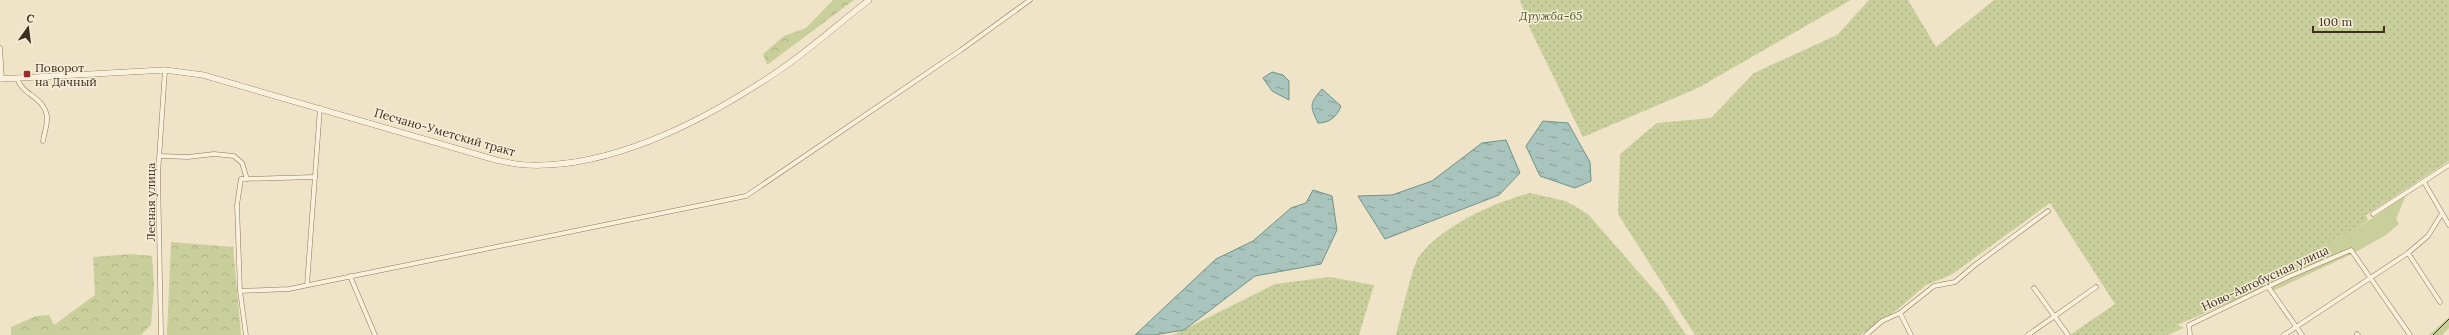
<svg xmlns="http://www.w3.org/2000/svg" width="2449" height="335" font-family="Lora,serif">
<style>
.grass{fill:#c9cf9b}
.forest{fill:url(#forest-crowns)}
.garden{fill:url(#garden-dots)}
.water{fill:url(#water-ripples);stroke:#6f938a}
.lines{fill:none;stroke-linecap:round;stroke-linejoin:round}
.minor-casing{stroke:#8d765c;stroke-width:5}
.secondary-casing{stroke:#6f573f;stroke-width:6}
.minor{stroke:#faf1dc;stroke-width:4}
.secondary{stroke:#faf1dc;stroke-width:5.5}
.tram{stroke:#3d2e20;stroke-width:1}
.poi-dot{fill:#9e2a2b;stroke:#f7eed8;stroke-width:1.5}
.labels{text-anchor:middle;dominant-baseline:central;stroke-width:3;stroke-linejoin:round;paint-order:stroke}
.park-label{font-size:12px;font-style:italic;fill:#4d5a26;stroke:#f7eed8}
.poi-label{font-size:12px;fill:#3d2e20;stroke:#f7eed8;text-anchor:start}
.street-label{font-size:12px;fill:#3d2e20;stroke:#f7eed8}
</style>
<defs>
<pattern id="forest-crowns" width="20" height="18" patternUnits="userSpaceOnUse"><rect width="20" height="18" fill="#c9cf9b"/><path d="M2 6a3 3 0 1 1 6 0M12 15a3 3 0 1 1 6 0" fill="none" stroke="#aeb285"/></pattern>
<pattern id="garden-dots" width="8" height="8" patternUnits="userSpaceOnUse"><rect width="8" height="8" fill="#c9cf9b"/><path d="M2 2h.1M6 6h.1" fill="none" stroke="#aeb285" stroke-width="1.8" stroke-linecap="round"/></pattern>
<pattern id="water-ripples" width="26" height="14" patternUnits="userSpaceOnUse"><rect width="26" height="14" fill="#a9c4bc"/><path d="M2 4q2-2 4 0t4 0M15 11q2-2 4 0t4 0" fill="none" stroke="#8ba098"/></pattern>
</defs>
<rect width="100%" height="100%" fill="#f0e4c8"/>
<g class="grass">
<polygon points="2406,195 2396,219 2399,224 2386,235 2352,254 2275,290 2271,291 2265,287 2268,275 2358,228"/>
<polygon points="2449,317 2449,328 2442,335 2429,335"/>
<polygon points="2176,324 2184,328 2168,335 2151,335"/>
</g>
<g class="forest">
<polygon points="833,0 854,0 767,65 763,54 784,36 806,28"/>
<polygon points="171,242 233,247 241,335 167,335"/>
<polygon points="131,254 152,256 154,285 151,325 141,335 11,335 11,327 36,316 49,315 54,325 95,295 93,257"/>
</g>
<g class="garden">
<polygon points="1520,0 1851,0 1698,88 1583,137 1531,31"/>
<polygon points="1869,0 1908,0 1936,47 1994,0 2449,0 2449,161 2366,215 2368,220 2358,228 2268,275 2265,287 2154,335 2070,335 2115,304 2050,203 1951,275 1926,285 1897,310 1860,335 1695,335 1618,214 1620,154 1657,123 1711,118 1754,73 1837,35"/>
<path d="M1530,193L1566,201L1588,214L1662,299L1686,335H1396C1400,321 1412,267 1418,258C1441,226 1493,203 1530,193Z"/>
<polygon points="1330,277 1374,285 1359,335 1173,335 1275,284"/>
</g>
<g class="water">
<polygon points="1272,72 1283,75 1289,81 1289,100 1272,91 1263,78"/>
<path d="M1322,89L1341,106C1337,117 1329,123 1318,123C1310,106 1309,104 1322,89Z"/>
<polygon points="1543,121 1568,123 1590,162 1591,181 1575,188 1540,176 1526,146"/>
<polygon points="1506,140 1520,173 1499,195 1385,239 1358,196 1392,195 1432,181 1482,143"/>
<polygon points="1313,190 1332,196 1337,230 1321,264 1255,276 1184,330 1154,335 1135,335 1216,259 1253,241 1291,208 1306,203"/>
</g>
<g class="lines">
<defs>
<g id="minor">
<polyline points="0,48 2,79"/>
<path d="M17,78C22,95 43,96 47,116C48,123 44,134 43,141"/>
<polyline points="160,156 188,157 214,154 234,156 242,163 247,179"/>
<polyline points="2424,182 2449,225"/>
<polyline points="2373,214 2449,165"/>
<polyline points="2408,253 2440,302"/>
<polyline points="350,276 375,335"/>
<polyline points="307,285 320,108"/>
<polyline points="2034,288 2068,335"/>
<polyline points="2269,288 2302,335"/>
<polyline points="240,291 237,205 241,179 315,177"/>
<polyline points="1900,313 1911,335"/>
<polyline points="2357,334 2358,335"/>
<polyline points="161,335 158,174 165,70"/>
<polyline points="246,335 240,291 289,289 746,196 961,50 1030,0"/>
<polyline points="1866,335 1882,321 1900,313 1934,286 1955,282 1975,265 2048,211"/>
<polyline points="2028,335 2096,287"/>
<polyline points="2190,335 2189,325 2288,277 2351,250 2410,335"/>
<polyline points="2284,335 2408,253 2428,236 2441,215"/>
</g>
<path id="secondary" d="M0,79L165,70L203,75L496,160C506,162 518,165 529,165C608,168 695,125 760,83C799,59 833,28 869,0"/>
</defs>
<use href="#minor" class="minor-casing"/>
<use href="#secondary" class="secondary-casing"/>
<use href="#minor" class="minor"/>
<use href="#secondary" class="secondary"/>
<polyline class="tram" points="2433,335 2449,319"/>
</g>
<rect class="poi-dot" x="23" y="70" width="8" height="8" rx="2"/>
<g class="labels">
<g class="park-label">
<text x="1551" y="15">Дружба-65</text>
</g>
<g class="poi-label">
<text x="35" y="67">Поворот<tspan x="35" dy="14">на Дачный</tspan></text>
</g>
<g class="street-label">
<text transform="translate(445 132) rotate(16)">Песчано-Уметский тракт</text>
<text transform="translate(150 202) rotate(-90)">Лесная улица</text>
<text transform="translate(2265 278) rotate(-25)">Ново-Автобусная улица</text>
</g>
</g>
<g transform="translate(28 28) rotate(14)" stroke="#f7eed8" stroke-width="3" paint-order="stroke">
<path d="M0-3L7 15L0 10L-7 15Z" fill="#3d2e20"/>
<text y="-6" font-size="11" font-weight="bold" text-anchor="middle" fill="#3d2e20">С</text>
</g>
<path d="M2313 26v6h71v-6" fill="none" stroke="#3d2e20" stroke-width="2"/>
<text x="2319" y="26" font-size="12" fill="#3d2e20" stroke="#f7eed8" stroke-width="3" paint-order="stroke">100 m</text>
</svg>
